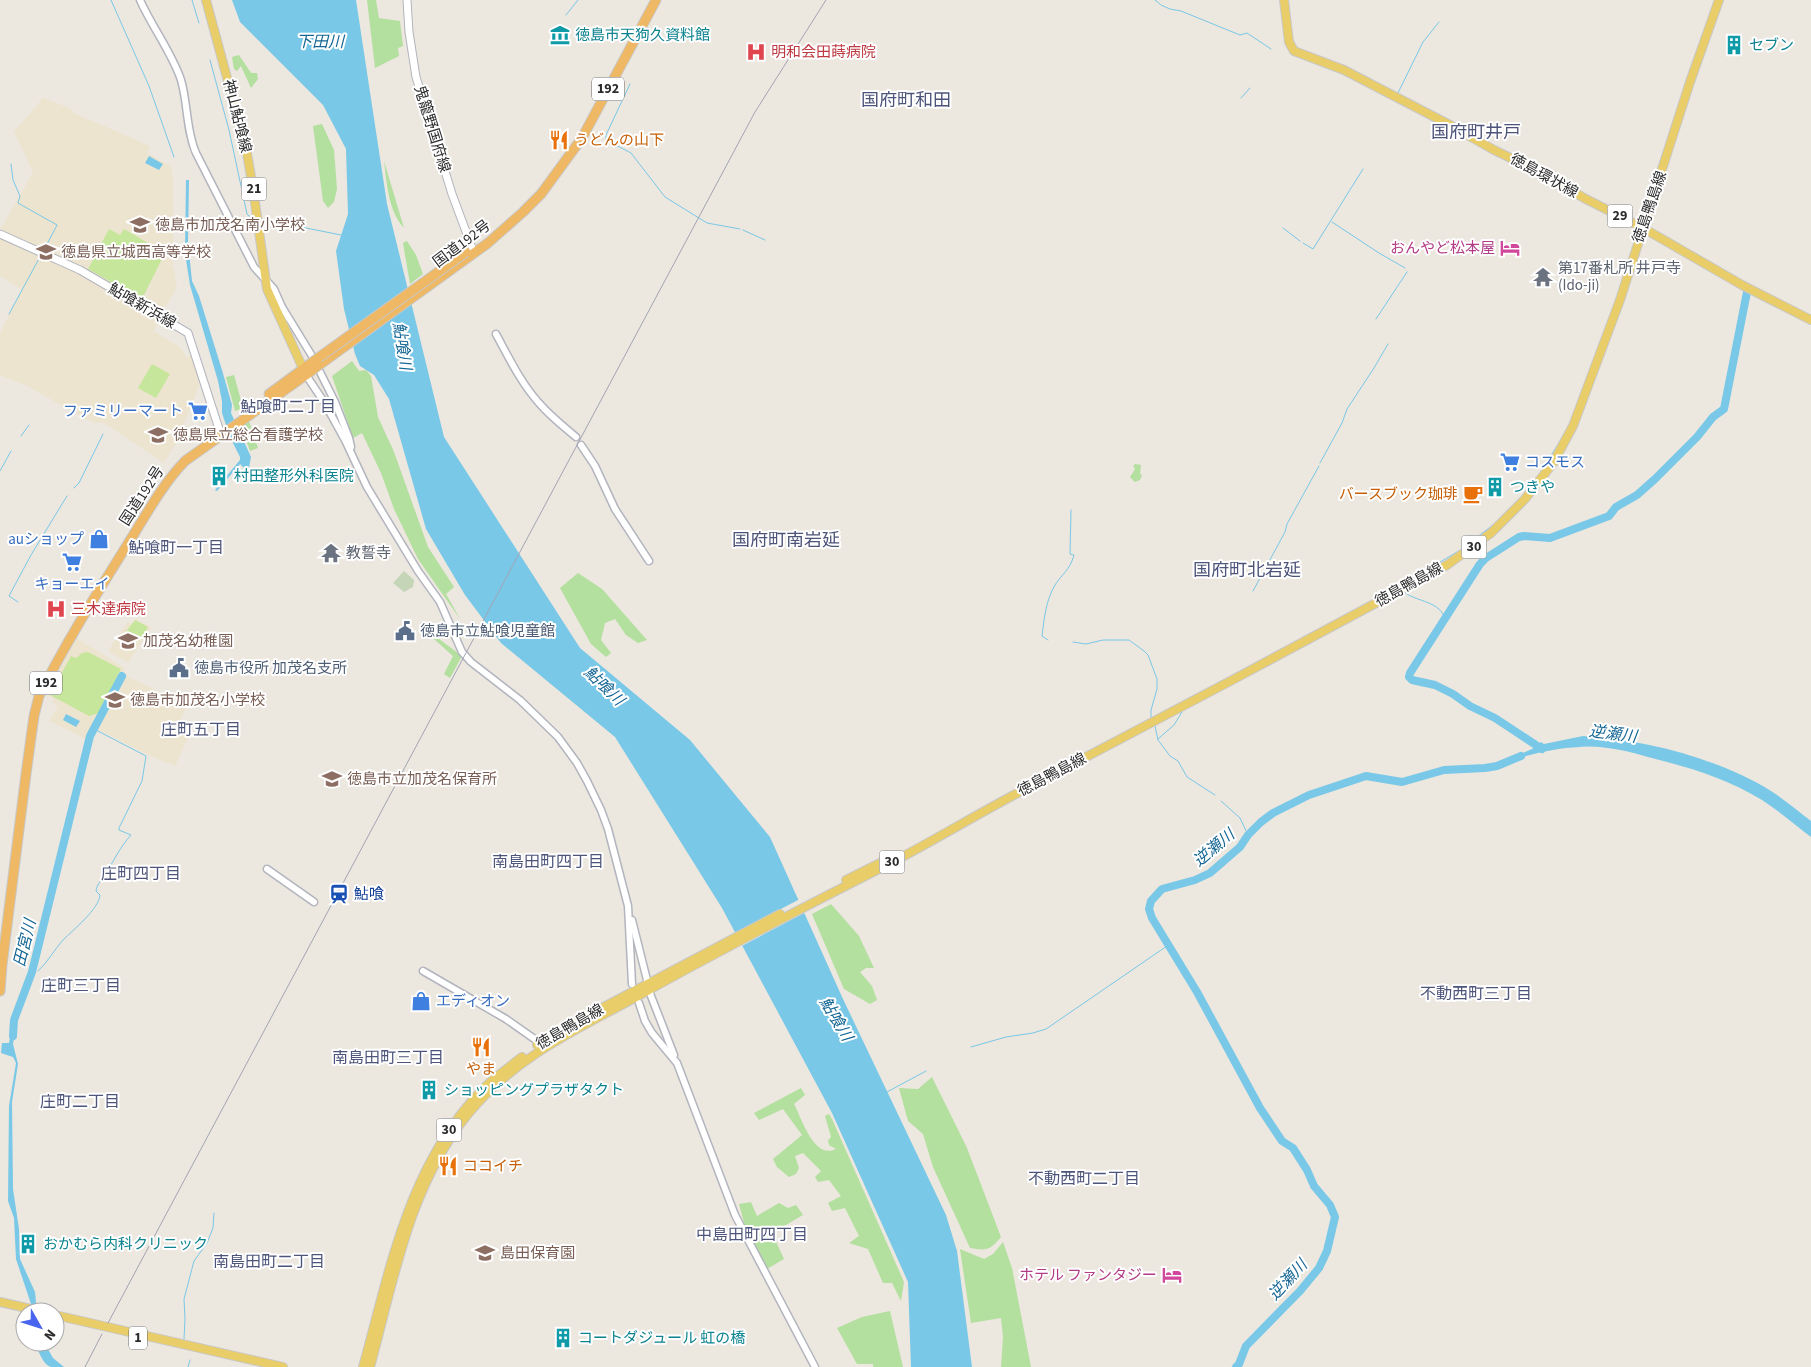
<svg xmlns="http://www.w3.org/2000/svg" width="1811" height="1367" font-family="'Source Sans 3','Noto Sans JP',sans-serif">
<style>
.education{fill:#ede4cf}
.green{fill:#b3df9f}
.cemetery{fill:#c5d5b7}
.pitch{fill:#c5e69b}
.water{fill:#79c8e7}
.pier{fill:#ece7df}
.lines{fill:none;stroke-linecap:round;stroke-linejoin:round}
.stream{stroke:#79c8e7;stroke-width:1}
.river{stroke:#79c8e7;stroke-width:8}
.tertiary-casing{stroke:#b2b5be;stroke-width:9}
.secondary-casing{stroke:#b2b5be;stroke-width:9}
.primary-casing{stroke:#c8c8c8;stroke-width:10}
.trunk-casing{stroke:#c8c8c8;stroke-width:11}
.tertiary{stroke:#fff;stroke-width:6}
.secondary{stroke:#fff;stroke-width:7}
.primary{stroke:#e8cd68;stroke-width:8}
.trunk{stroke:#eeb865;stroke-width:9}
.rail{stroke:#a2a4b4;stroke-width:1}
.trunk-bridge-casing{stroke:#c8c8c8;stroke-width:11;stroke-linecap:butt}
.trunk-bridge{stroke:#eeb865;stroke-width:9}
.labels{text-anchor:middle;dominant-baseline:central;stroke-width:4;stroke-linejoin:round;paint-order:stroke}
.shield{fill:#fff;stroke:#6b6b6b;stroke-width:1}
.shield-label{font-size:14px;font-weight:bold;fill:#2b2b2b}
.culture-label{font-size:15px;fill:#0d838f;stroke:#fff;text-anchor:start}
.health-label{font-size:15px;fill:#be3a42;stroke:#fff;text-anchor:start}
.street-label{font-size:15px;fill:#2b2b2b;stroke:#fff}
.food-label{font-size:15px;fill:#c56008;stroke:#fff;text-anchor:start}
.education-label{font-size:15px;fill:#785e54;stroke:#fff;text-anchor:start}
.hotel-label{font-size:15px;fill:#b23c85;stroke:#fff;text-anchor:end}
.worship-label{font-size:15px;fill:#5b616d;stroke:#fff;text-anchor:start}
.shop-label{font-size:15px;fill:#366cbe;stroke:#fff;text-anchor:end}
.service-label{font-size:15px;fill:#4e5e75;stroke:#fff;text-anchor:start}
.transit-label{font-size:15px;fill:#164399;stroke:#fff;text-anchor:start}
.water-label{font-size:16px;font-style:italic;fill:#166795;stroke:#fff}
.neighbourhood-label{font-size:16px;fill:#4e557a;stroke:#fff}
.quarter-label{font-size:18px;fill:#4e557a;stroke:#fff}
</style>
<rect width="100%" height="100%" fill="#ece7df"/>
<g class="education">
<polygon points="43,98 70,108 74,113 150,146 147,153 171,166 173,180 173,265 164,262 173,266 177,288 160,315 142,305 157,274 141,304 160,319 154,331 182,349 186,357 192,356 201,381 176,443 164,463 104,423 94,423 73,412 27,386 0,375 0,333 22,289 0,276 0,230 33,172 14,132"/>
<polygon points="136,619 151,627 128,663 108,651 128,622 132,624"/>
<polygon points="76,638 125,668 122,674 187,705 177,728 190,734 175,766 148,755 93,727 86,739 49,721 58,707 52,702 54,699 45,694"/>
</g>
<g class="green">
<polygon points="367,0 376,0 379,18 400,21 403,46 398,48 399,56 375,68"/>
<polygon points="239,55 251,73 257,73 258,79 251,88 241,66 237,71 234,69 232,57"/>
<polygon points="322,124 334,150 337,189 334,202 328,208 323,201 313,126"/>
<path d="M384,161L404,228C388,210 387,184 384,161Z"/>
<polygon points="407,241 416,255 423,274 410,284 403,243"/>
<polygon points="352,361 359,371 366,370 371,376 378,417 394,452 428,547 454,587 446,594 460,619 418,559 394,509 381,473 362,433 353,438 332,376"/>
<polygon points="234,375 243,408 235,411 226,377"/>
<polygon points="249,421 258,448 250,451 241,427"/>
<polygon points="1135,464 1141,465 1140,474 1142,475 1140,480 1135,482 1130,477 1135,469 1133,466"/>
<polygon points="578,573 602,589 647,640 638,643 626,635 615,619 605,623 601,640 611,653 606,657 591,644 560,588"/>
<polygon points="424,628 462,656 450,678 444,674 453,656 434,639 433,636"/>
<polygon points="831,904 859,936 874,968 866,968 860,972 872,986 877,1000 870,1004 844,989 812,914"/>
<path d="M932,1077L967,1148L1001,1237C990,1250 987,1251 970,1248L933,1167L923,1134L908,1121L899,1088L918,1089Z"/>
<path d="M801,1088L805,1095L794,1104C802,1119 814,1160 836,1149L829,1145L828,1140L831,1137L825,1116L829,1114L832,1119L904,1282L901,1301L892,1283H883L868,1249L849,1243L859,1236L845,1208L832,1211L828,1203L841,1196L829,1180L818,1182L815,1177L821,1171L803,1153L795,1156L799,1168L796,1174L789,1177L777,1167L773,1159L802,1135L783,1109L759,1120L754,1113Z"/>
<polygon points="751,1202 757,1216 779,1203 788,1208 796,1205 803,1215 772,1233 784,1259 767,1269 746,1230 739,1204"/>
<polygon points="1003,1242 1012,1268 1031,1367 1001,1367 1003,1337 1001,1318 971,1323 960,1249 984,1259 993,1254"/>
<polygon points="890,1311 903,1367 873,1367 873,1364 857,1364 837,1328 862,1317"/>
</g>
<polygon class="cemetery" points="404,571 414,580 413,587 404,592 393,583"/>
<g class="pitch">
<polygon points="109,229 120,235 124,229 165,253 144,295 137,297 88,269"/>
<polygon points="152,364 170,374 156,398 138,388"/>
<polygon points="135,620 148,627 141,639 139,640 125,633"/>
<polygon points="88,652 121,669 99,713 89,716 50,695 71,656 76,658 82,653"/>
</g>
<g class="water">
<polygon points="232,0 356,0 387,204 444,437 580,648 690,740 770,837 843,999 946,1215 957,1251 972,1367 911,1367 908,1282 832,1113 722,908 615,737 501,643 465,595 426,529 389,399 374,375 360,366 355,354 344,309 336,251 348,214 346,149 323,105 240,22"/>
<polygon points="149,156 163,164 159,170 145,163"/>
<polygon points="186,180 189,180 188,243 192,281 199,296 222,370 232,405 231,413 251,457 249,468 247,471 240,464 217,491 215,490 240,460 240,457 230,437 222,413 222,401 218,381 190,285 185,253"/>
<polygon points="66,714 80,721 76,727 63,720"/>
<path d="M1583,736C1643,739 1720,759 1771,791C1785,800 1798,811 1811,821V837C1795,825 1779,811 1762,800C1726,778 1688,767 1648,757C1627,751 1602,745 1580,747C1552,748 1525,756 1498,764L1532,749L1541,742L1544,744Z"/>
<polygon points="12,1027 16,1028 13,1044 18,1064 12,1102 13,1189 19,1229 20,1259 35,1292 37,1312 30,1312 31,1304 16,1259 14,1218 8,1201 9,1106 16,1063 13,1057 1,1053 2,1043 9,1043"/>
<path d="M35,1342H44L53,1358L64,1367C61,1367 55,1367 51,1367C42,1364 38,1349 35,1342Z"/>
</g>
<polygon class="pier" points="800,899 806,912 740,947 733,934"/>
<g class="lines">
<g class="stream">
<polyline points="111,0 149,86 174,157"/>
<polyline points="192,0 199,23"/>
<polyline points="1155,0 1161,5 1170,9 1181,11 1240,35 1247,33 1271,49"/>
<polyline points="566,15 578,0"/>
<polyline points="1708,21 1715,0"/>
<polyline points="210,60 229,130 247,214 249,216 253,217"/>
<polyline points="630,84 606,135 606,140 631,153 665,197 707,223 740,229"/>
<polyline points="1397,95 1423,42 1439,22"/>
<polyline points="1241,98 1250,88"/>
<polyline points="11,164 13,180 20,196 18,203 57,225 45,248"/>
<polyline points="1645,205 1653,186"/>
<polyline points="1641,218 1643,212"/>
<polyline points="261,219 341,235"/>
<polyline points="1332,222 1379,253 1405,268"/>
<polyline points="1283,228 1300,241"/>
<polyline points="743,230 765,240"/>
<polyline points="1303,243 1313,249 1363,169"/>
<polyline points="9,314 41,255"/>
<polyline points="1376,319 1407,272"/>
<polyline points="21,436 29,425"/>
<polyline points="1320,463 1342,423 1347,409 1374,368 1388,344"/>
<polyline points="0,471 11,451"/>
<polyline points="1541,472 1563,436"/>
<polyline points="74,488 79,483 103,434"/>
<polyline points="1519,499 1525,493"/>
<polyline points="1469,543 1497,522"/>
<polyline points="1400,586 1462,549"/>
<polyline points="1253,591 1285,532 1287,524 1319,466"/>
<path d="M1404,592C1416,602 1442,601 1445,620"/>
<polyline points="18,602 9,596 31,555 67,496"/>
<path d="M1048,640L1042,636C1044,619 1046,600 1055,585C1062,574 1070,570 1074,555L1070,554L1071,510"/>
<polyline points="1073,642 1086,644 1103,640 1129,640 1144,651 1148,655 1157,679 1157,689 1151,710 1151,717"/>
<polyline points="1155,726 1158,740 1170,756 1178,761 1187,777 1215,795"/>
<polyline points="1158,739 1174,725 1182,712"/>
<polyline points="1221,801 1240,818 1248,835"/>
<path d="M38,971C48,962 54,950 63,940C73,930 99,909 100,895L96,891C97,884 102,879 106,873C115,859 120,847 131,835L119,830V828L142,781L146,756L94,729"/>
<polyline points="32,972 34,971"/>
<polyline points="971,1047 1006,1037 1033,1033 1046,1029 1167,946"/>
<polyline points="887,1092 926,1071"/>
<polyline points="184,1339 185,1319 184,1299 194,1261 207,1243 213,1228 214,1213"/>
<polyline points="188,1367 190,1360"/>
</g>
<g class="river">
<polyline points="1542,749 1495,718 1470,706 1453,694 1435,685 1412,680 1409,677 1410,673 1480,564 1486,558 1519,537 1524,536 1550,538 1609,516 1616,507 1637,495 1655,479 1697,437 1713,417 1724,409 1747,292"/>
<polyline points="13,1036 14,1020 32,972 90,736 122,676"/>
<polyline points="1236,1367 1239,1364 1246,1346 1300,1291 1319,1268 1327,1251 1335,1217 1330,1205 1314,1186 1307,1170 1293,1148 1282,1141 1260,1108 1197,992 1152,918 1149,909 1151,901 1162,889 1195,880 1210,873 1240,847 1248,835 1261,822 1273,813 1309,795 1366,776 1402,782 1444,770 1485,768 1497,766 1521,756"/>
</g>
<defs>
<g id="tertiary">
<path d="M140,0C152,27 172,53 181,80C188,104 186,130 196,153L254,267L274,289L282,307L312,356L335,402L349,438L351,447"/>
<path d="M496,334C509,358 521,383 539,403C550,416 563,426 576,437"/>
<polyline points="306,375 324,402 345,440 367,487 418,571 440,602 462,652 471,662 520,700 558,737 577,763 587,781 601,810 608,829 628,906 632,984"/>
<polyline points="581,445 595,466 615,509 649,561"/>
<polyline points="267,869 314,902"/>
<polyline points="632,920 651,996 674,1055"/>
<polyline points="423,971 506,1019 543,1045"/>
<polyline points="639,1003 645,1021 652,1033 677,1063 735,1215 815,1367"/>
</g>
<g id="secondary">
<polyline points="407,0 409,32 416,77 452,194 474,253"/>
<polyline points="0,234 80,270 188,333 221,435"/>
</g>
<g id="primary">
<polyline points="206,0 246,148 253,188 267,289 305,373"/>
<polyline points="1284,0 1289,42 1294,51 1344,70 1450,125 1494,150 1546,175 1584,198 1643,228 1742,285 1811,320"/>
<polyline points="846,880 884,861"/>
<polyline points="537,1045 598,1010 780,914"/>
<polyline points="0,1302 44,1312"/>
<polyline points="55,1315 283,1367"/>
<path d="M363,1367C390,1270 408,1166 481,1091C493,1078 508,1068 522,1057"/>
<path d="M370,1367C394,1280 409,1186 468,1114C516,1056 576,1030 640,995C722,949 806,906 889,864C931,842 971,818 1012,796C1157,720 1303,643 1447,565L1491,533L1525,499L1553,463L1573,426L1620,300L1690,82L1719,0"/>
</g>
<g id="trunk">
<polyline points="319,365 488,243 523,212 541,194 582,138 656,0"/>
<polyline points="269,394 307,366"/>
<path d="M0,991L2,965L26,774L34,716L39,696C67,640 101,587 134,534C150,508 164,483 185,461L310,372"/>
</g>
</defs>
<use href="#tertiary" class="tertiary-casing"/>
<use href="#secondary" class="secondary-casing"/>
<use href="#primary" class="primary-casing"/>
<use href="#trunk" class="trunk-casing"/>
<use href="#tertiary" class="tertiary"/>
<use href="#secondary" class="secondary"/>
<use href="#primary" class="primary"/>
<use href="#trunk" class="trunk"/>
<g class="rail">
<polyline points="108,1323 755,112 826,0"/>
<polyline points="85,1367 102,1334"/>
</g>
<defs>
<g id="trunk-bridge">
<polyline points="307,366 466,252"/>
<polyline points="310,372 319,365"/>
</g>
</defs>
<use href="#trunk-bridge" class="trunk-bridge-casing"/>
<use href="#trunk-bridge" class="trunk-bridge"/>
</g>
<defs>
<symbol id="museum-bare" viewBox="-9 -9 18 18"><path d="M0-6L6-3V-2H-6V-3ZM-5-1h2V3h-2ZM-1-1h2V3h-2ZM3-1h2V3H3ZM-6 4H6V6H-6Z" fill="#0f9aa8" stroke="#fff" stroke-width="2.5" paint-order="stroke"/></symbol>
<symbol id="building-bare" viewBox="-9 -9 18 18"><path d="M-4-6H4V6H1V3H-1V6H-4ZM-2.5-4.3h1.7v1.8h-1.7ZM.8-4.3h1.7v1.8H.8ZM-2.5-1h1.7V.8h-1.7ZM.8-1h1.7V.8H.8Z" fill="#0f9aa8" stroke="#fff" stroke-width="2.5" paint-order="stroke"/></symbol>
<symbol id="hospital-bare" viewBox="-9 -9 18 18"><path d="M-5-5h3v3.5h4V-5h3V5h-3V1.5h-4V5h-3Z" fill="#e0444e" stroke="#fff" stroke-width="2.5" paint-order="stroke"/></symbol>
<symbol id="restaurant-bare" viewBox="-9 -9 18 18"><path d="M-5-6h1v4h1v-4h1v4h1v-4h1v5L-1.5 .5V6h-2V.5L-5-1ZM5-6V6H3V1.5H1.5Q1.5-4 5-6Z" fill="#e8710a" stroke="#fff" stroke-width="2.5" paint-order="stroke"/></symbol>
<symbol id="school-bare" viewBox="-9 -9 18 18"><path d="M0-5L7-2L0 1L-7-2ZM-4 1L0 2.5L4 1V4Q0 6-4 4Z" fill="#8d6e63" stroke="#fff" stroke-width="2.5" paint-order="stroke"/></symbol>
<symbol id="hotel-bare" viewBox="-9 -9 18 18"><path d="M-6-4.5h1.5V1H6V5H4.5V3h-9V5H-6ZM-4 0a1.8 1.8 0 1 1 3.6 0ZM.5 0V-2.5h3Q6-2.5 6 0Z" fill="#d1479c" stroke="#fff" stroke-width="2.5" paint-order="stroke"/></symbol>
<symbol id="temple-bare" viewBox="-9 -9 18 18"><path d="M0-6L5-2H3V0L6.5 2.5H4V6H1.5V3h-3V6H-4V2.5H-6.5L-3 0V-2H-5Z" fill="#6b7280" stroke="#fff" stroke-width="2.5" paint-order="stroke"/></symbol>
<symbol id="supermarket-bare" viewBox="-9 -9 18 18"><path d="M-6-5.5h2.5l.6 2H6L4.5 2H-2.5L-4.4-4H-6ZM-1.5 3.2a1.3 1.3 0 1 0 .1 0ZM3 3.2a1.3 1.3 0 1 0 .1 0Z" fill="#3f7fe0" stroke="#fff" stroke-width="2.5" paint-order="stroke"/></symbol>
<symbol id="cafe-bare" viewBox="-9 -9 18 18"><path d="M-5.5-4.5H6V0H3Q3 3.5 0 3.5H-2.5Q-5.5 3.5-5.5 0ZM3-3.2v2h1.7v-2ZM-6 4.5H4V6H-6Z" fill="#e8710a" stroke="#fff" stroke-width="2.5" paint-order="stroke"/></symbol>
<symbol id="shop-bare" viewBox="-9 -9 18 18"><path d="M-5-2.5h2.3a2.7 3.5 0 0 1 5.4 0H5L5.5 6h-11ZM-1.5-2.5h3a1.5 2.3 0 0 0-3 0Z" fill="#3f7fe0" stroke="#fff" stroke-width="2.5" paint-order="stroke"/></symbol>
<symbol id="civic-bare" viewBox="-9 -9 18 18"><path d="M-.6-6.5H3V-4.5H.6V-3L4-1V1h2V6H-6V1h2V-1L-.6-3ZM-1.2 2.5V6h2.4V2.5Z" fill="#5c6f8a" stroke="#fff" stroke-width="2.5" paint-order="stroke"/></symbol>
<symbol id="station-bare" viewBox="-9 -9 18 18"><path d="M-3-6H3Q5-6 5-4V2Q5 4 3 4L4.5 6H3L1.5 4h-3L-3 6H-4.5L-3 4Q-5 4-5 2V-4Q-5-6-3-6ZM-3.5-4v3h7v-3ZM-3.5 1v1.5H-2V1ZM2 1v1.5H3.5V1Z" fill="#1a4fb4" stroke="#fff" stroke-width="2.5" paint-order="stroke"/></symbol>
</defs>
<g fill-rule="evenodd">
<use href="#museum-bare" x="546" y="21" width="28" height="28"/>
<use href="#building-bare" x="1720" y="31" width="28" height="28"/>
<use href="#hospital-bare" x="742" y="38" width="28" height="28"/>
<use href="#restaurant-bare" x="545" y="126" width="28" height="28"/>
<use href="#school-bare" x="126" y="211" width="28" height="28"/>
<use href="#hotel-bare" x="1496" y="234" width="28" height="28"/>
<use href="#school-bare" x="32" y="238" width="28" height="28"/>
<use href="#temple-bare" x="1529" y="263" width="28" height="28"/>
<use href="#supermarket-bare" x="184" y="397" width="28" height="28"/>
<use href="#school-bare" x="144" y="421" width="28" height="28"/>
<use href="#supermarket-bare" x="1496" y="448" width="28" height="28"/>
<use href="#building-bare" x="205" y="462" width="28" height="28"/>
<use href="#building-bare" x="1481" y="473" width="28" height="28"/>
<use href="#cafe-bare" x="1459" y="480" width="28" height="28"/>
<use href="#shop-bare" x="85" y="525" width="28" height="28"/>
<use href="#temple-bare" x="317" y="539" width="28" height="28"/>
<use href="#supermarket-bare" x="58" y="548" width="28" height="28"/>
<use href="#hospital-bare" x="42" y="595" width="28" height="28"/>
<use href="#civic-bare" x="391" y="617" width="28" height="28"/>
<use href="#school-bare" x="114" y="627" width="28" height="28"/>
<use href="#civic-bare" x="165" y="654" width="28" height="28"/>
<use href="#school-bare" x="101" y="686" width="28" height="28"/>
<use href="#school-bare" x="318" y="765" width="28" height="28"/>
<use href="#station-bare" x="325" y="880" width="28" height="28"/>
<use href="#shop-bare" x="407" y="987" width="28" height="28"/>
<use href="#restaurant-bare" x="467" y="1033" width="28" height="28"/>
<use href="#building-bare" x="415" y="1076" width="28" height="28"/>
<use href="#restaurant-bare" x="434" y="1152" width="28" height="28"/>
<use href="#building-bare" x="14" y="1230" width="28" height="28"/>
<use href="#school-bare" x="471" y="1239" width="28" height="28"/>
<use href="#hotel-bare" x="1158" y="1261" width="28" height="28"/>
<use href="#building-bare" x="549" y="1324" width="28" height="28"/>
</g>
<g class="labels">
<g class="shield">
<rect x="592" y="77.5" width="32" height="23" rx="4"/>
<rect x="241.5" y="177.5" width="25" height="23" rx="4"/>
<rect x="1607.5" y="204.5" width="25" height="23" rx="4"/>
<rect x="1461.5" y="535.5" width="25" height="23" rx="4"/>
<rect x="30" y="671.5" width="32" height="23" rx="4"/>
<rect x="879.5" y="850.5" width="25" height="23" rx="4"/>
<rect x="436.5" y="1118.5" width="25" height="23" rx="4"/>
<rect x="129" y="1326.5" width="18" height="23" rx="4"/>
</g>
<g class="shield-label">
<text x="608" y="89">192</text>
<text x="254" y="189">21</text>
<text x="1620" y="216">29</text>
<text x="1474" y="547">30</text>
<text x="46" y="683">192</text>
<text x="892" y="862">30</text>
<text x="449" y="1130">30</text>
<text x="138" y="1338">1</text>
</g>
<g class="culture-label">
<text x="575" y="35">徳島市天狗久資料館</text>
<text x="1749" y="45">セブン</text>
<text x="234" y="476">村田整形外科医院</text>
<text x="1510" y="487">つきや</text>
<text x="444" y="1090">ショッピングプラザタクト</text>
<text x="43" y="1244">おかむら内科クリニック</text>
<text x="578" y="1338">コートダジュール 虹の橋</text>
</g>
<g class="health-label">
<text x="771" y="52">明和会田蒔病院</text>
<text x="71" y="609">三木達病院</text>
</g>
<g class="street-label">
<text transform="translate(237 116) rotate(76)">神山鮎喰線</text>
<text transform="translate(432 129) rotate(73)">鬼籠野国府線</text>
<text transform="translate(1544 176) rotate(29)">徳島環状線</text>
<text transform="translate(1650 207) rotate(-71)">徳島鴨島線</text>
<text transform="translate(462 244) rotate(-37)">国道192号</text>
<text transform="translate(142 306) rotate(30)">鮎喰新浜線</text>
<text transform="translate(142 496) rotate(-57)">国道192号</text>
<text transform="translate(1409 585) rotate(-29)">徳島鴨島線</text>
<text transform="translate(1052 775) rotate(-28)">徳島鴨島線</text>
<text transform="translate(570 1027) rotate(-30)">徳島鴨島線</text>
</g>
<g class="food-label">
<text x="574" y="140">うどんの山下</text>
<text x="1458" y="494" text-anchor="end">バースブック珈琲</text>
<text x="481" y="1069" text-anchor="middle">やま</text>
<text x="463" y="1166">ココイチ</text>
</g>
<g class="education-label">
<text x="155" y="225">徳島市加茂名南小学校</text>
<text x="61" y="252">徳島県立城西高等学校</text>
<text x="173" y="435">徳島県立総合看護学校</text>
<text x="143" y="641">加茂名幼稚園</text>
<text x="130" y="700">徳島市加茂名小学校</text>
<text x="347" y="779">徳島市立加茂名保育所</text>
<text x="500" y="1253">島田保育園</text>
</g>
<g class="hotel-label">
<text x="1495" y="248">おんやど松本屋</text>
<text x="1157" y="1275">ホテル ファンタジー</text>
</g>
<g class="worship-label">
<text x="1558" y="268">第17番札所 井戸寺<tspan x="1558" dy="17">(Ido-ji)</tspan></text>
<text x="346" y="553">教誓寺</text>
</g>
<g class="shop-label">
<text x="183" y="411">ファミリーマート</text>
<text x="1525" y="462" text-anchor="start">コスモス</text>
<text x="84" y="539">auショップ</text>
<text x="72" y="584" text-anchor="middle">キョーエイ</text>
<text x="436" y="1001" text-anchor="start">エディオン</text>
</g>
<g class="service-label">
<text x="420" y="631">徳島市立鮎喰児童館</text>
<text x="194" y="668">徳島市役所 加茂名支所</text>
</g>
<g class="transit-label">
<text x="354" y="894">鮎喰</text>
</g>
<g class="water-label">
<text x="320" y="42">下田川</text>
<text transform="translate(402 346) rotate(81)">鮎喰川</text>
<text transform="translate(604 686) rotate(44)">鮎喰川</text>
<text transform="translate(1613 734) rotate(7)">逆瀬川</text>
<text transform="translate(1214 848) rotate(-40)">逆瀬川</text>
<text transform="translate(25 943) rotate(-76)">田宮川</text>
<text transform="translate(836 1019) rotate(59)">鮎喰川</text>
<text transform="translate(1288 1280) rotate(-47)">逆瀬川</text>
</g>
<g class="neighbourhood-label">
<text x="288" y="407">鮎喰町二丁目</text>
<text x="176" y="548">鮎喰町一丁目</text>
<text x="201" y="730">庄町五丁目</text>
<text x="548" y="862">南島田町四丁目</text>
<text x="141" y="874">庄町四丁目</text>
<text x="81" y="986">庄町三丁目</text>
<text x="1476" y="994">不動西町三丁目</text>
<text x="388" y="1058">南島田町三丁目</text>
<text x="80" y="1102">庄町二丁目</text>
<text x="1084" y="1179">不動西町二丁目</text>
<text x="752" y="1235">中島田町四丁目</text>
<text x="269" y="1262">南島田町二丁目</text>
</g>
<g class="quarter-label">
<text x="906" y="100">国府町和田</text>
<text x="1476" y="132">国府町井戸</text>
<text x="786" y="540">国府町南岩延</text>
<text x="1247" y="570">国府町北岩延</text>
</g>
</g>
<g transform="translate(40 1327) rotate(129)"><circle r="24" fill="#ffffff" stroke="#aaaaaa"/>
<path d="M0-4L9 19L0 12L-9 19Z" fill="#4965ef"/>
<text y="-8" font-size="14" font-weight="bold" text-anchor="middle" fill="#2b2b2b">N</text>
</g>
</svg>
